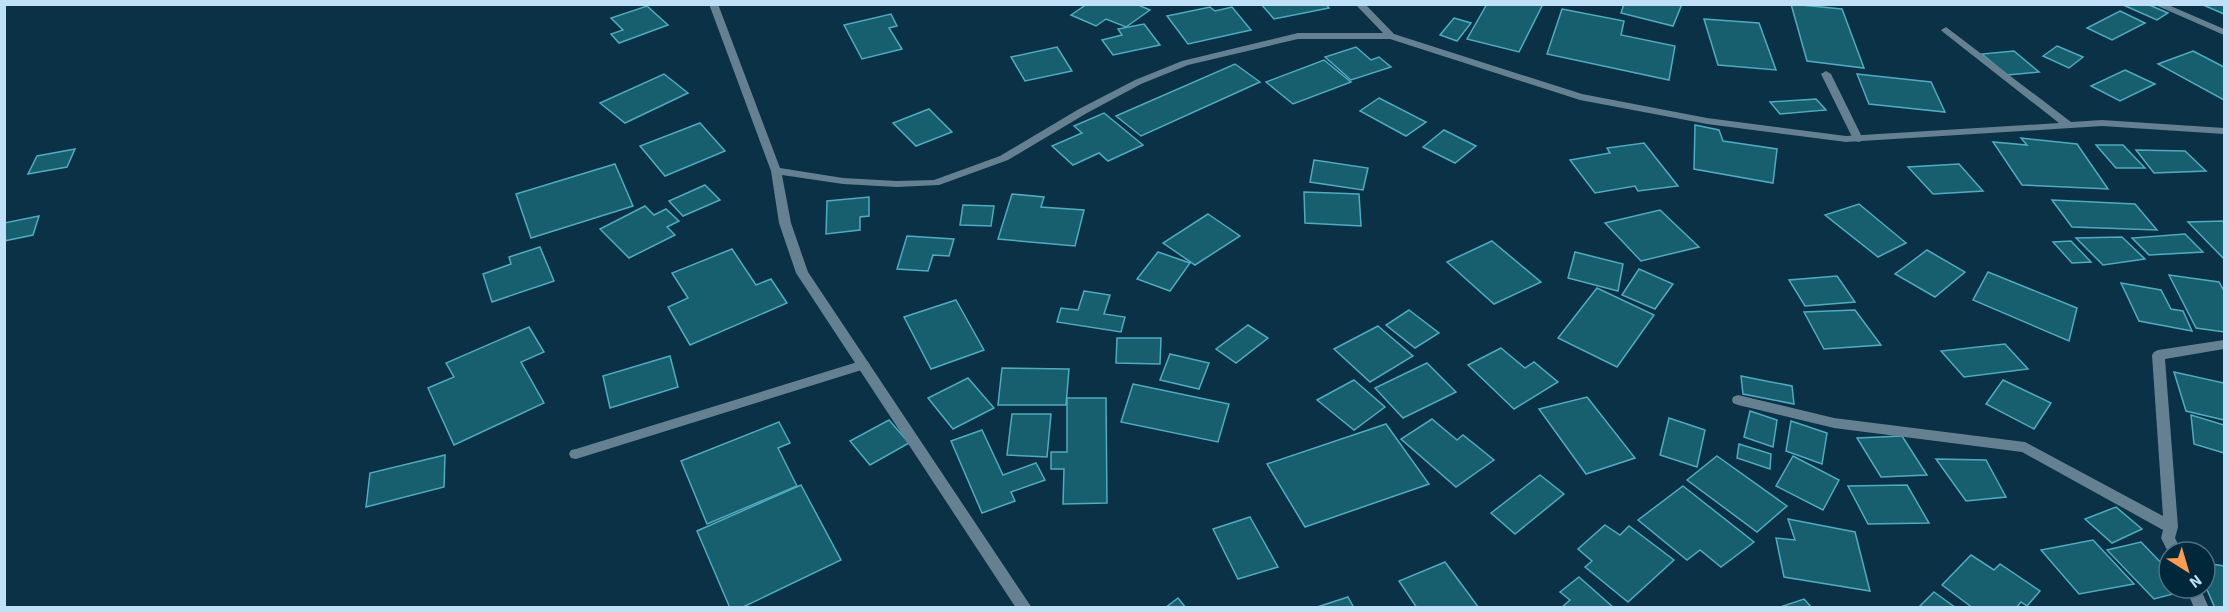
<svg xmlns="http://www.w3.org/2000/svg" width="2229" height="612" font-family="'Source Sans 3',sans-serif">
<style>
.building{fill:#175f6f;stroke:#50abc1;stroke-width:1.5}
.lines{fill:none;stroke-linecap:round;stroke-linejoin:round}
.lane{fill:#658091;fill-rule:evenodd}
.street{fill:#658091;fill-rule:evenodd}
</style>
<rect width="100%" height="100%" fill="#0a3145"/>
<g class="building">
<polygon points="1087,4 1136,4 1150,10 1126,27 1106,19 1096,26 1071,15"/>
<polygon points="1261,4 1326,4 1329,8 1274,19"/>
<polygon points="1487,4 1543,4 1519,52 1467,39"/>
<polygon points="1624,4 1682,4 1673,26 1621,13"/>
<polygon points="1791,4 1842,9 1864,68 1807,61"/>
<polygon points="2121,4 2147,4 2168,13 2157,20"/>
<polygon points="2201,4 2224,4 2224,14"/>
<polygon points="647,6 668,25 619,43 611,34 623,30 611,18"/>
<polygon points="1210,7 1215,11 1232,7 1251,30 1188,44 1167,16"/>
<polygon points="1562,9 1624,21 1621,35 1675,46 1669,80 1547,54"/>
<polygon points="2120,11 2145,23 2112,40 2087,28"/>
<polygon points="891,14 897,26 889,28 902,49 862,59 844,25"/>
<polygon points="1454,18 1471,23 1457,41 1440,35"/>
<polygon points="1704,19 1759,23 1776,70 1718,65"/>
<polygon points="1144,24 1160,45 1113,55 1102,40 1122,35 1118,29"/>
<polygon points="2057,46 2083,57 2069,68 2043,56"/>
<polygon points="1057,47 1072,71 1025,81 1011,57"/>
<polygon points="1356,47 1371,60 1379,57 1391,67 1351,80 1325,57"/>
<polygon points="2014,51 2039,72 2007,75 1982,54"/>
<polygon points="2193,51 2224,67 2224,100 2158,64"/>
<polygon points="1324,60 1351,82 1293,104 1266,82"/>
<polygon points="1235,64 1260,82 1141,136 1116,116"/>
<polygon points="2125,70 2155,84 2120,101 2091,86"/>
<polygon points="664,74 688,93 625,123 600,103"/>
<polygon points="1857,74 1931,82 1945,112 1869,104"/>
<polygon points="1379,98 1426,122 1406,136 1360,111"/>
<polygon points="1816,99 1826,110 1780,114 1770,102"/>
<polygon points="929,109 952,132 916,146 893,123"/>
<polygon points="1104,113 1143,145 1108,161 1099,153 1073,165 1052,146 1082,133 1074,126"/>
<polygon points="700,123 725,151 665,176 640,146"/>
<polygon points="1695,125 1719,130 1723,141 1777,149 1773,183 1694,169"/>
<polygon points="1444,130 1476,146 1455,163 1423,147"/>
<polygon points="2021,138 2077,144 2108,189 2022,185 1993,142 2027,145"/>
<polygon points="1644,143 1678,186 1638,191 1635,186 1595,193 1570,160 1610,153 1607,148"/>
<polygon points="2096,145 2123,145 2145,168 2116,168"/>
<polygon points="75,149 67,167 28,174 37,156"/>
<polygon points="2136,150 2185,151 2206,171 2154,173"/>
<polygon points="1314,160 1368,168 1363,190 1310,182"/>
<polygon points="615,164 633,206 531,238 516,194"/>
<polygon points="1959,164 1983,191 1933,194 1908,167"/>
<polygon points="705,185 720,200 683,216 669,201"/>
<polygon points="1304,192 1359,194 1361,226 1305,223"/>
<polygon points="1012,194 1044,197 1041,207 1084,210 1075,246 998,239"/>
<polygon points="869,197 869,216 860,217 860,230 826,234 827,201"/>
<polygon points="2052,200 2135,204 2157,230 2072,227"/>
<polygon points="1859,204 1906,243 1878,257 1825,215"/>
<polygon points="963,205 994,206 991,226 960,225"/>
<polygon points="645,206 654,215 666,209 679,221 667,227 675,235 629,258 600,229"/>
<polygon points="1660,210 1699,247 1641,261 1605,223"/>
<polygon points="1208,214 1240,236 1195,265 1163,243"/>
<polygon points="39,216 33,235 4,241 4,223"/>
<polygon points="2224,221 2224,259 2188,222"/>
<polygon points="2185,234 2203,252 2149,255 2132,238"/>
<polygon points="907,236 954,239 949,256 933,255 928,271 897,269"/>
<polygon points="2122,237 2145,259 2103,265 2076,238"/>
<polygon points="1492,241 1541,282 1494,304 1447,262"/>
<polygon points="2071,241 2091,262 2072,263 2053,242"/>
<polygon points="540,247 554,281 492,302 483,274 511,264 509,257"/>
<polygon points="732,249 756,285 771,279 787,303 690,345 668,307 688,298 672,273"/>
<polygon points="1927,250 1965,272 1935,297 1895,274"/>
<polygon points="1158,252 1190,263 1170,291 1137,279"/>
<polygon points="1575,252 1623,264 1618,291 1568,278"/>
<polygon points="1639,269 1673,284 1655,309 1622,295"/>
<polygon points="1988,272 2077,308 2069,341 1973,300"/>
<polygon points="2169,275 2219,282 2224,291 2224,332 2196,328"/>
<polygon points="1837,276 1855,302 1805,306 1789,280"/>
<polygon points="2121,283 2161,290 2171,309 2183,311 2192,331 2139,321"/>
<polygon points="1597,288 1654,315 1617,367 1558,338"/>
<polygon points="1084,291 1110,295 1104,314 1125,317 1121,332 1057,322 1061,308 1078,310"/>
<polygon points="956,300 984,350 931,369 904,317"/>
<polygon points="1409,310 1439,333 1415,348 1386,325"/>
<polygon points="1855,310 1881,345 1824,349 1804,312"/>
<polygon points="1248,325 1268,338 1236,363 1216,349"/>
<polygon points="1378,326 1413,356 1370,382 1334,349"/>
<polygon points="529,327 544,352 521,362 544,403 454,445 428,388 454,377 446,363"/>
<polygon points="1117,338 1161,338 1160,364 1116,363"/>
<polygon points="2005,344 2028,369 1964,377 1941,351"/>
<polygon points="1501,348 1525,368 1534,362 1558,382 1514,409 1468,365"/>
<polygon points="1170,354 1209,363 1199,389 1160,380"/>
<polygon points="670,356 678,387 610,408 603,376"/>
<polygon points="1427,363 1456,392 1403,418 1375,388"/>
<polygon points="1002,368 1069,369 1066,405 998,405"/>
<polygon points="2174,372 2224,383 2224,420 2186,411"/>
<polygon points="1741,376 1792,386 1794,404 1743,394"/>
<polygon points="968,378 994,408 953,429 928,398"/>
<polygon points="1354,380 1385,407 1354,430 1317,400"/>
<polygon points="2003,380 2051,403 2034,429 1986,404"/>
<polygon points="1133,384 1229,404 1218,442 1121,422"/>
<polygon points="1587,397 1635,458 1586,474 1539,409"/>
<polygon points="1067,398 1106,398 1107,503 1063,504 1064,469 1051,469 1051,452 1067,452"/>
<polygon points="1750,411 1777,420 1773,447 1744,437"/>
<polygon points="1012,414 1051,414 1047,457 1007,455"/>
<polygon points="2191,415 2224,425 2224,453 2194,444"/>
<polygon points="1669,418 1705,430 1697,467 1660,455"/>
<polygon points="1432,419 1457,440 1463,435 1494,460 1456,487 1401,439"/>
<polygon points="889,420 909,443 870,465 850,441"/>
<polygon points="1791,421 1827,433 1822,464 1786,451"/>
<polygon points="779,422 790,443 778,448 797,486 707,524 681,461"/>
<polygon points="1386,424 1429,484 1305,527 1267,464"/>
<polygon points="982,430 1003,475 1036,463 1045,480 1011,492 1015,501 982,513 951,441"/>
<polygon points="1902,436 1927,475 1881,477 1857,438"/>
<polygon points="1739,444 1771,454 1770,469 1737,458"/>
<polygon points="445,455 444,487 366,507 370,473"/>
<polygon points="1717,456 1787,506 1757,532 1687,480"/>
<polygon points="1793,456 1839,480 1823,510 1776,486"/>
<polygon points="1936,459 1986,460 2006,497 1966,501"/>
<polygon points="1540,475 1564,494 1515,534 1491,513"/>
<polygon points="801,485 841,560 741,608 730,608 697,531"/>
<polygon points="1907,485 1929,523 1868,524 1848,486"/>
<polygon points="1683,486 1754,542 1721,567 1700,550 1687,560 1638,520"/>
<polygon points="2116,507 2142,529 2112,543 2085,519"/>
<polygon points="1250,517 1278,567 1238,579 1213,529"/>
<polygon points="1788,519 1855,532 1870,591 1784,577 1776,538 1795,540"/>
<polygon points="1605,525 1620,535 1629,526 1674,560 1628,602 1585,567 1592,561 1578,549"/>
<polygon points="2093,540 2134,584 2079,594 2041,550"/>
<polygon points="2141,542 2169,571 2169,588 2185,588 2188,590 2154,599 2107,550"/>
<polygon points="1971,555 1994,570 2000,564 2040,591 2027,606 2021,602 2016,608 1973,608 1942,585"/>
<polygon points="1445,562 1479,608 1417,608 1399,581"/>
<polygon points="2205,563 2224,566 2224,608 2215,608 2205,585"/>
<polygon points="1579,577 1614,608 1561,608 1570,600 1560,592"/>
<polygon points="1934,592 1956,608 1918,608"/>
<polygon points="1348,597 1354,608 1314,608"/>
<polygon points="1178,598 1186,608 1165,608"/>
<polygon points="1804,599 1812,608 1777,608"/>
</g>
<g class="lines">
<g class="lane">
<polygon points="1826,71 1831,74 1863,139 1862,141 1858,142 1853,139 1821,74"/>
<polygon points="864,360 868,362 870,365 868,368 576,459 571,458 569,454 571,450 576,449"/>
</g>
<g class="street">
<polygon points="709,4 718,4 780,168 843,178 897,181 934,180 1000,156 1079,109 1135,80 1182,61 1298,33 1383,33 1355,4 1365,4 1394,34 1582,94 1707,118 1846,136 2059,123 1943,32 1941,30 1946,27 2071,122 2102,120 2224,128 2224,134 2102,126 1846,142 1707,124 1580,100 1390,39 1298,39 1188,65 1141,84 1087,113 1008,160 939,185 897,187 843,184 782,175 791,223 808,272 1032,608 1016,608 796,273 779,223 771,171"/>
<polygon points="2153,4 2166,4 2224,29 2224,35"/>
<polygon points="2224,340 2224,349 2165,359 2178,527 2175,538 2182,552 2169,552 2169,554 2161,538 2163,530 2022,452 1834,428 1738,405 1733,403 1732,400 1733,397 1738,395 1834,418 2025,442 2163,516 2152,355 2154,352 2158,350"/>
<polygon points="2186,588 2200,588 2209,608 2194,608"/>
</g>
</g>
<rect width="2229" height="612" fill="none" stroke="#bfe0f6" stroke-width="12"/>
<g transform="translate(2187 570) rotate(143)"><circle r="28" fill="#00273a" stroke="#4c7185" stroke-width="1.5"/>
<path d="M0-4.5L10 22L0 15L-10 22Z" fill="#fc9d54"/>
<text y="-9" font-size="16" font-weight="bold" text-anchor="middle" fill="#bfe0f6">N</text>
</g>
</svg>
